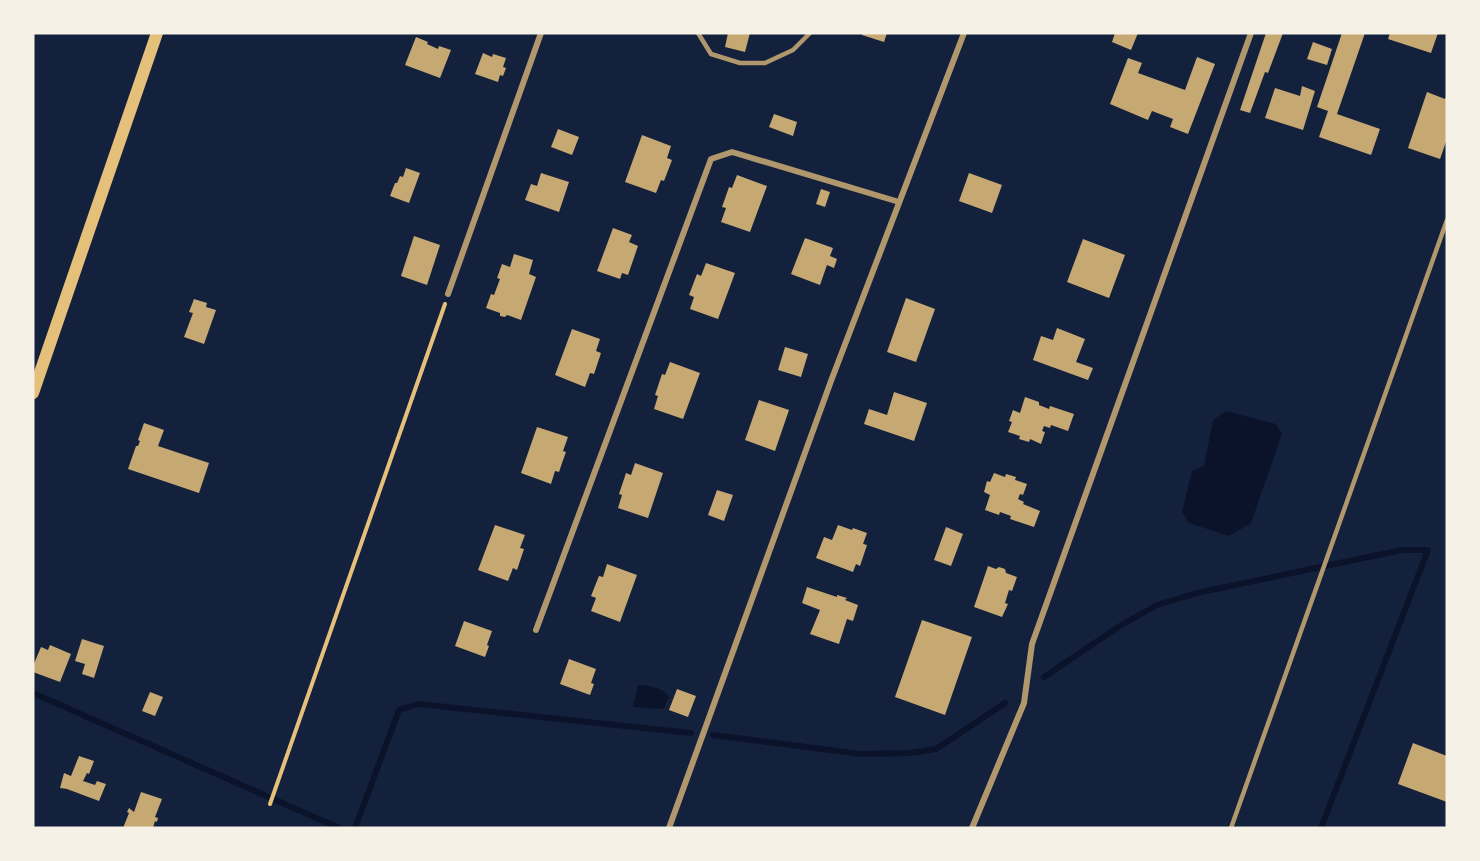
<svg xmlns="http://www.w3.org/2000/svg" width="1480" height="861" font-family="Manrope,sans-serif">
<style>
.water{fill:#0b132b}
.lines{fill:none;stroke-linecap:round;stroke-linejoin:round}
.stream{stroke:#0b132b;stroke-width:6}
.building{fill:#c6a872}
.path{stroke:#e5c07b;stroke-width:4}
.service{stroke:#b1986c;stroke-width:4.5}
.minor{stroke:#b1986c;stroke-width:6}
.secondary{stroke:#e5c07b;stroke-width:12}
</style>
<rect width="100%" height="100%" fill="#14213d"/>
<g class="water">
<polygon points="1226,411 1276,424 1282,434 1251,523 1229,536 1189,523 1182,512 1192,471 1204,466 1213,420"/>
<path d="M638,685C648,685 664,688 669,697L664,708L660,709L633,707Z"/>
</g>
<g class="lines">
<g class="stream">
<polyline points="1044,677 1120,626 1157,605 1197,593 1402,550 1428,550 1321,828"/>
<polyline points="33,693 339,828"/>
<polyline points="713,735 861,754 910,753 936,749 1005,703"/>
<polyline points="355,828 399,710 418,704 691,733"/>
</g>
</g>
<g class="building">
<polygon points="728,33 750,33 745,52 725,47"/>
<polygon points="862,33 887,33 884,42 862,35"/>
<polygon points="1115,33 1138,33 1131,50 1112,42"/>
<polygon points="1266,33 1283,33 1268,73 1265,72 1250,113 1240,110"/>
<polygon points="1342,33 1365,33 1337,114 1380,129 1371,155 1319,137 1328,111 1317,107"/>
<polygon points="1390,33 1438,33 1431,53 1388,39"/>
<polygon points="416,37 428,42 427,44 438,49 439,46 451,50 440,78 405,65"/>
<polygon points="1313,42 1332,49 1327,65 1307,59"/>
<polygon points="483,53 492,57 493,54 506,58 503,67 506,68 503,76 500,75 498,82 475,74"/>
<polygon points="1197,57 1215,64 1188,134 1170,127 1173,119 1152,111 1148,120 1110,104 1128,58 1142,63 1138,73 1185,90"/>
<polygon points="1302,86 1315,91 1303,130 1265,118 1275,88 1300,96"/>
<polygon points="1427,92 1445,99 1447,94 1447,139 1440,159 1408,148"/>
<polygon points="774,114 797,122 793,136 769,127"/>
<polygon points="558,129 579,137 572,155 551,147"/>
<polygon points="642,135 671,146 667,158 672,160 664,181 661,180 656,193 625,182"/>
<polygon points="406,168 420,173 409,203 390,196 395,183 397,183 400,176 403,177"/>
<polygon points="541,173 569,182 559,212 525,200 531,184 537,186"/>
<polygon points="969,173 1002,185 992,213 959,201"/>
<polygon points="737,175 767,186 750,232 721,222 726,208 722,207 729,187 732,188"/>
<polygon points="821,189 830,192 825,207 816,204"/>
<polygon points="613,228 632,235 629,242 638,246 628,275 622,273 620,279 597,271"/>
<polygon points="414,236 440,245 427,285 401,276"/>
<polygon points="805,238 833,248 830,256 837,259 834,268 827,265 820,285 791,274"/>
<polygon points="1083,239 1125,255 1109,298 1067,282"/>
<polygon points="514,254 533,260 529,274 536,277 521,320 507,315 505,317 500,316 500,313 486,308 491,294 494,295 500,279 497,278 502,264 510,267"/>
<polygon points="706,263 735,273 718,319 690,309 694,297 689,295 697,274 701,276"/>
<polygon points="906,298 935,309 916,362 887,352"/>
<polygon points="194,299 207,303 206,307 216,310 204,344 184,337 193,313 189,312"/>
<polygon points="1057,328 1085,339 1076,362 1093,368 1088,380 1033,360 1041,336 1053,340"/>
<polygon points="572,329 600,339 596,351 601,353 594,374 590,373 585,387 555,375"/>
<polygon points="785,347 808,354 801,377 778,370"/>
<polygon points="670,362 700,373 683,419 654,409 658,396 655,395 662,374 665,375"/>
<polygon points="894,392 927,403 914,441 864,424 869,409 887,415"/>
<polygon points="1025,397 1039,402 1039,405 1049,409 1050,406 1074,414 1068,431 1051,425 1050,428 1044,426 1042,431 1045,432 1041,444 1030,439 1029,442 1019,439 1020,436 1008,432 1012,422 1009,421 1013,410 1020,413"/>
<polygon points="759,400 789,410 775,451 745,440"/>
<polygon points="144,423 164,430 158,446 209,463 199,493 128,469 136,446 138,446 140,441 138,440"/>
<polygon points="537,427 568,437 563,451 566,452 562,463 559,472 555,471 551,484 521,473"/>
<polygon points="635,463 663,473 648,518 618,508 622,495 619,494 626,473 631,475"/>
<polygon points="994,473 1005,477 1006,474 1016,477 1015,480 1027,484 1023,495 1020,494 1018,499 1024,502 1023,504 1040,511 1034,527 1010,519 1011,516 1000,512 999,515 985,510 990,495 984,492 987,481 990,482"/>
<polygon points="717,490 733,495 724,521 708,515"/>
<polygon points="495,525 525,535 520,548 524,549 517,570 513,568 508,581 478,570"/>
<polygon points="838,525 852,530 853,528 867,533 863,544 867,545 860,566 856,564 853,572 816,558 824,537 832,540"/>
<polygon points="946,527 963,534 951,566 934,560"/>
<polygon points="607,564 637,575 620,622 591,611 596,598 591,596 599,576 603,577"/>
<polygon points="988,566 996,569 999,567 1005,569 1006,573 1017,577 1012,591 1009,590 1005,603 1008,604 1002,617 974,607"/>
<polygon points="807,587 837,597 837,595 847,598 845,600 858,605 853,621 847,619 839,644 810,634 820,610 802,603"/>
<polygon points="922,620 972,637 945,715 895,697"/>
<polygon points="464,621 492,631 487,645 489,646 485,657 455,646"/>
<polygon points="82,639 104,646 94,678 82,674 85,664 75,661"/>
<polygon points="50,645 71,654 60,682 33,672 33,666 41,647 48,650"/>
<polygon points="569,659 596,669 591,683 594,684 590,695 560,684"/>
<polygon points="677,689 696,696 688,717 669,710"/>
<polygon points="150,692 163,697 155,716 142,711"/>
<polygon points="1413,743 1447,756 1447,802 1398,784"/>
<polygon points="79,756 94,761 89,774 87,773 83,781 95,785 97,781 106,784 99,801 67,789 60,788 64,773 71,776"/>
<polygon points="141,792 162,799 155,817 158,818 157,822 155,821 153,828 123,828 129,813 127,812 129,808 134,812"/>
</g>
<g class="lines">
<polyline class="path" points="270,804 445,304"/>
<g class="service">
<polyline points="698,33 711,54 740,63 765,63 793,50 810,33"/>
<polyline points="1231,828 1447,220"/>
</g>
<g class="minor">
<polyline points="448,294 541,33"/>
<polyline points="536,630 711,159 732,152 899,202"/>
<polyline points="669,828 831,381 964,33"/>
<polyline points="972,828 1024,703 1032,644 1251,33"/>
</g>
<polyline class="secondary" points="33,393 157,33"/>
</g>
<rect width="1480" height="861" fill="none" stroke="#f6f1e7" stroke-width="69"/>
</svg>
